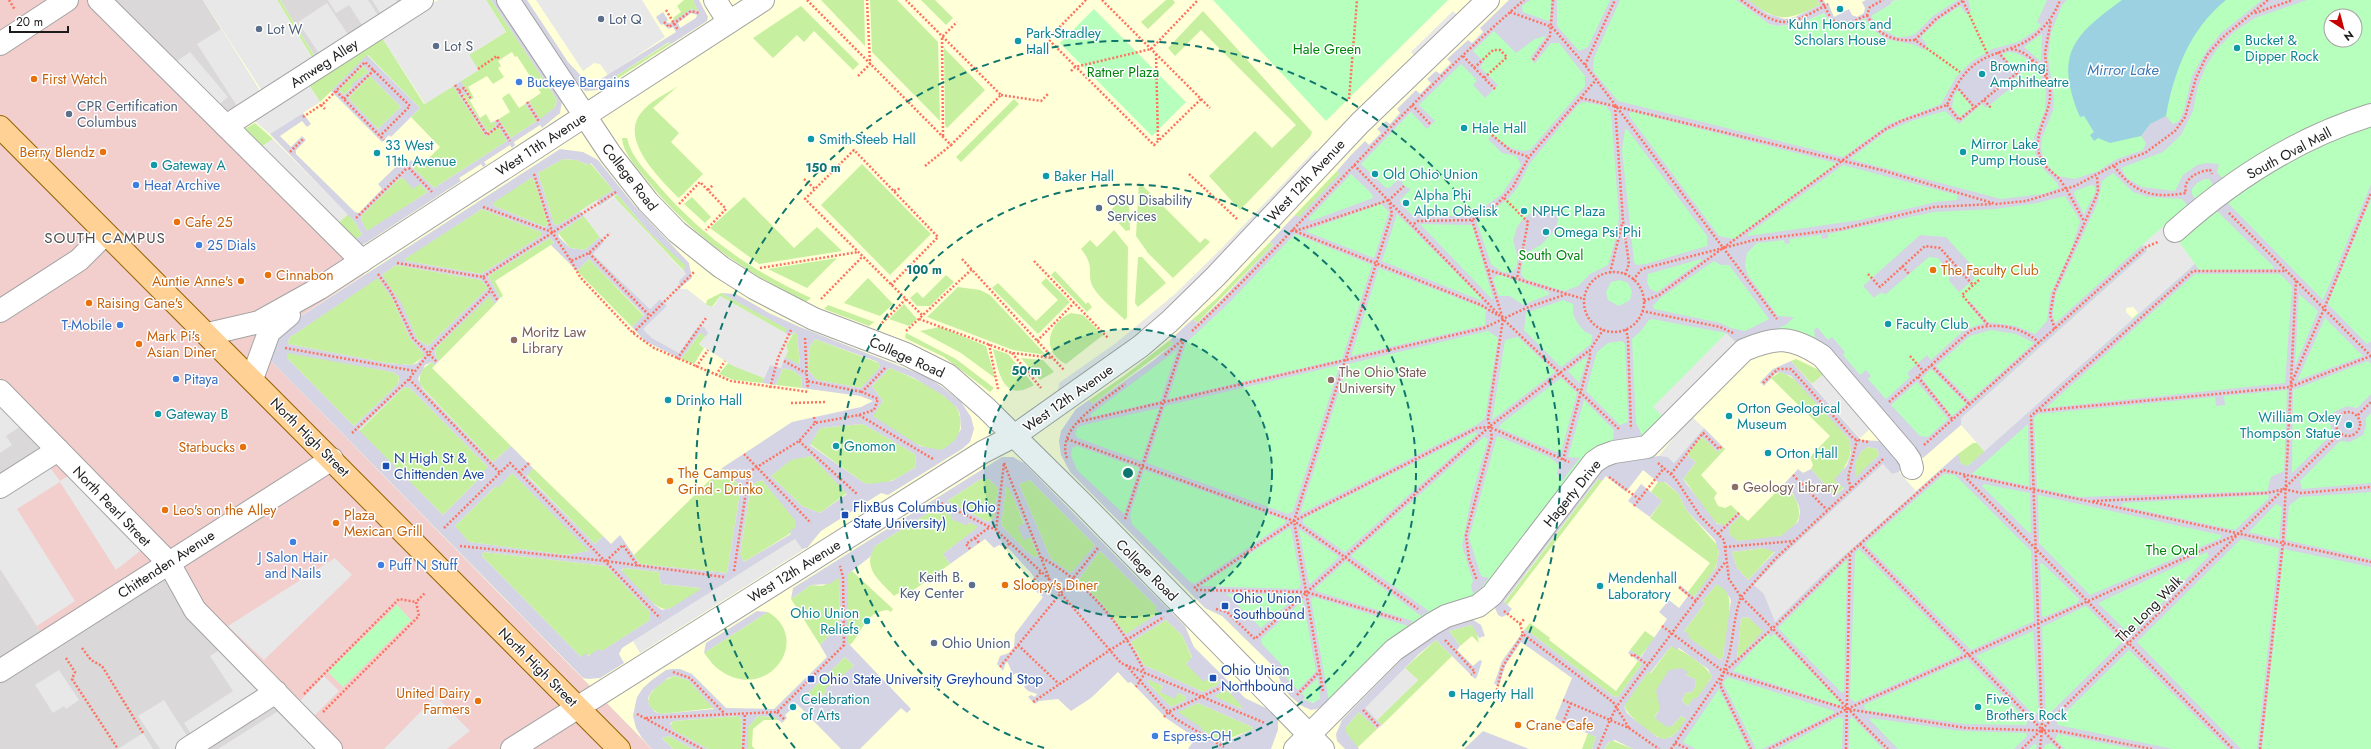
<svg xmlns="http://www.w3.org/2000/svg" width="2371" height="749" font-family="Jost,sans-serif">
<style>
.residential{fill:#dad8d8}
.commercial{fill:#f2cecd}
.education{fill:#ffffd8;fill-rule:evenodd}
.grass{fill:#c6ef9f}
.park{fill:#b7ffbc;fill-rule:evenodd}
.parking{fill:#e8e8e8}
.plaza{fill:#d4d4e4;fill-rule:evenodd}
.water{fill:#9bd1e1}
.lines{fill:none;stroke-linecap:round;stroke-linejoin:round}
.minor-casing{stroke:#a3a3a3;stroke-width:24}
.major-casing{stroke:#936300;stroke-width:24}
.path{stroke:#ff7160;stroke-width:2.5;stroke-dasharray:2 2;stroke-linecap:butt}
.minor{stroke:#fff;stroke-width:22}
.major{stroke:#ffd194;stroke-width:22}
.ring{fill:none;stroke:#0f766e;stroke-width:2;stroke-dasharray:7 5}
.culture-dot{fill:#0f9aa8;stroke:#fff;stroke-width:1.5}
.service-dot{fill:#5c6f8a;stroke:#fff;stroke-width:1.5}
.food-dot{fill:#e8710a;stroke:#fff;stroke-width:1.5}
.shop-dot{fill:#3f7fe0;stroke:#fff;stroke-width:1.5}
.education-dot{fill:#8d6e63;stroke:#fff;stroke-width:1.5}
.transit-dot{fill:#1a4fb4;stroke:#fff;stroke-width:1.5}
.labels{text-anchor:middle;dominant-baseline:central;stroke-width:3;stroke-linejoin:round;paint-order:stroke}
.service-label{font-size:14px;fill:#4e5e75;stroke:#fff;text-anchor:start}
.culture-label{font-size:14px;fill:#0d838f;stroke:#fff;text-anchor:start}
.park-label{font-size:14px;fill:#00830c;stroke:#fff}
.street-label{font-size:14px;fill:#1c1c1c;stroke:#fff}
.food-label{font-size:14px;fill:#c56008;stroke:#fff;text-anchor:start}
.shop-label{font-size:14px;fill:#366cbe;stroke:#fff;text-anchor:start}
.education-label{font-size:14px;fill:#785e54;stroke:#fff;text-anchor:start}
.transit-label{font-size:14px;fill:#164399;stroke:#fff;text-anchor:start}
.water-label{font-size:15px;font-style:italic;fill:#3f79b4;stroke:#fff}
.neighbourhood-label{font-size:15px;letter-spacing:1px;fill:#4f4f4f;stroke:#fff}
.centre{fill:#0f766e;stroke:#fff;stroke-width:2}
.ring-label{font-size:12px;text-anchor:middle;font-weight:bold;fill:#0f766e;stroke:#fff;stroke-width:3;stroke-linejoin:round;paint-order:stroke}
</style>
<rect width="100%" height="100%" fill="#eeeae0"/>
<g class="residential">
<polygon points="99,0 203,0 260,91 218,119"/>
<polygon points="280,0 410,0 317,60"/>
<polygon points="0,388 62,446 0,486"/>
<polygon points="0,569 49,645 160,569 337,749 0,749"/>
</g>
<polygon class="commercial" points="0,0 99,0 353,248 365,274 284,327 272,362 652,749 337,749 160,569 49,645 0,569 0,486 60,447 0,388"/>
<path class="education" d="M203,0H280L317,60L410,0H2371V749H652L272,362L270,354L284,327L365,274L353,248L218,119L260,91ZM2331,16H2355V40H2331Z"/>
<g class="grass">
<polygon points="277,0 280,0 315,57 313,59"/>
<polygon points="486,0 491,0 554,95 557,101 555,107 540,120 529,101 541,93 517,56 515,57 512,52 498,61 501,66 498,68 504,77 493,84 487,76 468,87 474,98 472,99 461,81 478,70 469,55 506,32"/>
<polygon points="684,0 693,0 698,11 691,9 675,21 673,18 681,12 677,6"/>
<polygon points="821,0 864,0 865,46"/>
<polygon points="870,0 897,0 938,42 940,121 872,52"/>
<polygon points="921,0 935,0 953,18 946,25"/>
<polygon points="1166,0 1173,0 1175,3 1148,29 1141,22"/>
<path d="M1748,0H1817L1820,5C1787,21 1778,23 1748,0Z"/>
<polygon points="801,6 859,64 853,70 814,31 804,42 797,35 773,58 753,38"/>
<polygon points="1203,11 1312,132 1310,137 1240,210 1209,176 1255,131 1272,148 1296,125 1201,30 1175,56 1168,48"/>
<polygon points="381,36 424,104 453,86 486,137 499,127 507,141 434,188 412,167 415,164 419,168 440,147 411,117 420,108 368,55 320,102 307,82"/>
<polygon points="670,42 671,44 612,82 610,80"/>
<polygon points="944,48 985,90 947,128 945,126"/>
<polygon points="363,66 369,72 359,79 344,95 339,90"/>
<polygon points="370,76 401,107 378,129 348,98"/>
<path d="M678,86L653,108L679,133L671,142L703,174L679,198C661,180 619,140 641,113C650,101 666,94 678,86Z"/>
<polygon points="509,93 519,108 525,104 537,121 511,138 499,119 510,112 502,98"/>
<polygon points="466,94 480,118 486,114 491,123 494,121 496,126 488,132 463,95"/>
<polygon points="1014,99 1019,104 961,162 956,157"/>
<polygon points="255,123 273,139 258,149 243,130"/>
<path d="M622,138H627C631,157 646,171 658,185C701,235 751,271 811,298L806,302C743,272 686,231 642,174C634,164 623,152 622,138Z"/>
<polygon points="563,159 576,160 589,165 590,163 613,190 558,225 554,224 538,173"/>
<polygon points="862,164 931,234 890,275 821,205"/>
<polygon points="1337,171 1341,174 1299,218 1295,215"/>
<polygon points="403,178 420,184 428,192 367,232 361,219 362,215 399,179"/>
<polygon points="531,178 534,180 548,224 545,227 494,206 492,202"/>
<polygon points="1139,182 1200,243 1205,238 1210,242 1173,278 1148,253 1136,236"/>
<polygon points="617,194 650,233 687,266 683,270 614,197"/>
<polygon points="692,197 711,217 705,223 684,204"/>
<polygon points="744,197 794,248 817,227 842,251 759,264 710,228"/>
<polygon points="1123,198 1129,201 1130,230 1126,231 1110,214 1111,210"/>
<polygon points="482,209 541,232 541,236 481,274 406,261 404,259"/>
<polygon points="348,214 355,222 362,235 349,243 334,227"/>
<polygon points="584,216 600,237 585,250 570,248 558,233"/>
<path d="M1114,230L1128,247L1127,317L1125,320C1115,310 1100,299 1093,287C1086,274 1096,267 1081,249L1090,240L1097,247Z"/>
<polygon points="550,238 554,243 495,281 503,296 500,298 488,276"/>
<polygon points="1270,242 1273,245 1197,323 1193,319 1216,299"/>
<polygon points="1138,257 1142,257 1166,283 1138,307 1135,303"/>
<polygon points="837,258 807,288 768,269"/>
<polygon points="589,259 644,316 632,327 577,271"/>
<polygon points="396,265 481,280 488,288 428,346 417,339 382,275"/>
<polygon points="1055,271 1086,304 1088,302 1092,307 1087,312 1051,275"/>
<polygon points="946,275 954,282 930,306 917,306 910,298 917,292 923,298"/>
<polygon points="378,277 393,300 410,339 423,353 423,357 412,365 387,363 288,344 289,338"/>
<polygon points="868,278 893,304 880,316 844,303"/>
<polygon points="1046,278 1070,302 1038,334 992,288 998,283 1036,321 1058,300 1041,283"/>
<polygon points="958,287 980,290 990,295 1046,355 1013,350 927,317"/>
<polygon points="721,293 788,329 785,333 720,296 712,307 706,305 707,300"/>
<polygon points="490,295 495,304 439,361 435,356 436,348"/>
<polygon points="904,304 917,319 909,326 889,319"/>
<polygon points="828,305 874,322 869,326 824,309"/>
<path d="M1071,313L1083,315L1103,335L1066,364C1040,351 1048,323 1071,313Z"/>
<polygon points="940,327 986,346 995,378 961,353 920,331"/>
<polygon points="701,332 706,336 699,344 704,348 694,364 681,359"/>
<polygon points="794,332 797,334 800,366 785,357 788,351 786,346"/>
<polygon points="906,333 956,359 994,388 990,392 944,357 905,338"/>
<polygon points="815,339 879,363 880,368 861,388 817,380 808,370 809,348"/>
<polygon points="1170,340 1173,344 1092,404 1089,400 1125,375"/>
<path d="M993,349L1008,354L1034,385C1002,404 999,371 993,349Z"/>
<polygon points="287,352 392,372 399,376 398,384 354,426 287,358"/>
<polygon points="1021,358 1043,360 1054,372 1040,380"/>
<polygon points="1796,359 1825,373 1812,384 1791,361"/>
<polygon points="432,362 435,365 432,368 511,446 493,462 419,384 421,370"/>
<polygon points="728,363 764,378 762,383 734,380 719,374"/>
<polygon points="783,368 794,371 801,377 802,388 776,385"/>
<path d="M890,368C911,377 939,388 955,406C966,419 960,448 940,450C935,450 927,448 922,446C907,442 886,425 872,416L883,401L872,386Z"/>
<path d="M1780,372C1799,375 1835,424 1850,440C1854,463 1840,466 1838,484L1844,487L1835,496L1811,469L1813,465L1810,457L1830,436L1771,378Z"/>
<polygon points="407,387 410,388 488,467 484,474 443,515 359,431 403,388"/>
<path d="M863,424L915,454L916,467C899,477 885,488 864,483L810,444L820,428Z"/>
<path d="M1702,437L1718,452L1723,447L1725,449L1701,475L1717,493L1714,498L1718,506L1725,508L1731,505L1738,512L1725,525C1709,528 1694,488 1683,479L1696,462L1689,457L1688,453Z"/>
<polygon points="1973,443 1977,443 1985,452 1968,466 1964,467 1958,460 1958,454"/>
<path d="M1867,447L1877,449L1879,455L1856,478C1852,466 1857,453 1867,447Z"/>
<polygon points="811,456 847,493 820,513 802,506 771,476 791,459"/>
<polygon points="533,468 603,536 595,544 527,475"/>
<polygon points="722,468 741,487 727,573 640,564 634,555"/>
<polygon points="512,473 590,551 566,555 469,542 454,527 496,486 498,487"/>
<polygon points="1599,478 1602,481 1507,605 1504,603"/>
<polygon points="981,479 989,479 998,488 994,518 988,522 947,501"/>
<polygon points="762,480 796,520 796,527 791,533 744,562 740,554 751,485"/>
<polygon points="1030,480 1095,545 1071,574 1051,559 1019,484"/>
<path d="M1658,482H1664L1678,493L1687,511L1718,546C1722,567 1706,581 1694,597L1688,592L1710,563L1650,518L1662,501L1651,492Z"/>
<path d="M1784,484C1801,500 1808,524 1781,536C1769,541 1750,540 1737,541L1729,534V527L1741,515L1748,521Z"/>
<polygon points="1006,487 1009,487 1024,524 1018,527 1030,537 1038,555 1036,558 1027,552 1001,525"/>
<path d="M938,507L953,516L952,519L968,525L969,522L979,527L943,554L950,564L908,594L905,589L894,596C880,581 861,568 875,546Z"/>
<polygon points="1763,548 1775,551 1748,580 1737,568 1732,552"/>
<polygon points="1100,551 1157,607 1160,613 1126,635 1102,604 1078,580"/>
<polygon points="483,552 606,566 650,612 650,620 601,652 581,657 482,556"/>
<path d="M624,568L659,572L661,584L700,588L701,590C691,596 678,607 667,609C655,611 629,579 621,571Z"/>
<path d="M852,571L893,609L891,612L888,610C865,611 861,635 850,645L848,643V574Z"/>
<polygon points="839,578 840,625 820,645 791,599 811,585 822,586"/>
<path d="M1717,584C1740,586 1725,642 1723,657L1720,660L1687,637L1684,631L1705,603L1702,601Z"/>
<path d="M768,612C813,639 768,703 721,671C714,667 709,659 704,653Z"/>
<polygon points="1748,617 1764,631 1737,659 1741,618"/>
<polygon points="1166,620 1182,635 1192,658 1186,664 1212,674 1219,682 1218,685 1203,692 1144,665 1131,642"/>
<polygon points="1530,623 1550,638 1549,640 1616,691 1638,661 1642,664 1618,697 1613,696 1525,629"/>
<polygon points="1472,625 1476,630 1479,643 1472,636 1460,646 1449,631"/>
<polygon points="1645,631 1655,638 1640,657 1630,650"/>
<polygon points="1436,640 1452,656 1382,725 1377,720 1418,680 1405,668"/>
<path d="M1671,646C1681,649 1709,667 1712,677L1698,698L1688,706L1682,701L1685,693L1692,692L1696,686L1695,679L1686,675L1655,716L1672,726L1681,716L1686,719C1685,723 1682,726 1680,729C1676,733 1670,739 1664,739C1654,738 1626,715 1624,705L1648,672L1651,673Z"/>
<polygon points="845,657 854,666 826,690 827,691 815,703 806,695"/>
<path d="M675,676L688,680L714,708L662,714C632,705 658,681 675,676Z"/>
<polygon points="1146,678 1163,686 1160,692 1178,693 1185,696 1186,700 1171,707 1149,684"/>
<polygon points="1227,690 1243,706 1242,709 1213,696"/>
<polygon points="1198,703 1252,727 1254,729 1222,741 1201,730 1177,712"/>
<polygon points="1359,712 1377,729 1357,748 1346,732 1346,727"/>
<polygon points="739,716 742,721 741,749 708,749 673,730 670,726 673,721"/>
<polygon points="758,716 775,717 780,720 764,720 753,729 752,746 755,749 748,749 748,727"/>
<polygon points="1588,733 1596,737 1592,749 1582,749"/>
<polygon points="669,736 671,737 693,749 673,749 662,738"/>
<polygon points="1611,740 1633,749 1604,749"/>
</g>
<g class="park">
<polygon points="1213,0 1448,0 1326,121"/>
<path d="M1524,0H1736L1769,24L1777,26L1799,24L1824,13L1831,25L1876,12L1891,4L1892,1L1899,0H2371V749H1671L1724,672L1850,553L1943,470L1960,471L1985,452L2190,266L2167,238L1961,418L1912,468L1822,356L1764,342L1652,443L1614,452L1492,595L1329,702L1303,703L1277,666L1073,472L1067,439L1075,422L1184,338ZM2331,16H2355V40H2331Z"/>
<polygon points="1094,9 1186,102 1152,136 1060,43"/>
<polygon points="397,605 411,620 343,687 328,672"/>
</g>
<g class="parking">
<polygon points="203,0 277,0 313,59 262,91"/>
<polygon points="328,0 368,0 378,15 362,25 349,5 336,13"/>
<polygon points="372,0 396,0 398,3 381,14"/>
<polygon points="438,0 486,0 506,32 469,55 479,70 425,104 381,36"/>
<polygon points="536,0 642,0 665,37 608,75 600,64 594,63 583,71"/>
<polygon points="327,3 349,36 320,55 298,22"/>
<polygon points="1453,11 1458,16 1416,57 1411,52"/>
<polygon points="221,29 260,91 237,106 197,44"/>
<polygon points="190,52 228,97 216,107 173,64"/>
<polygon points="307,82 320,102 270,134 252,119"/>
<polygon points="273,139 348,214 334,227 258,149"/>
<polygon points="1315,150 1320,154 1229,252 1150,327 1058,393 1059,383 1116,343 1175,294 1223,247"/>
<polygon points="614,197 686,274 680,288 681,289 687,289 710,307 714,306 720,296 791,336 786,346 788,351 781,368 770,365 764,378 733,366 699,344 708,333 697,328 679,353 652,338 643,329 666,306 660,299 650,309 592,253 604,242 580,211 597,200 601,206"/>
<polygon points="2167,223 2181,238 2180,243 2195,264 2139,314 2133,307 2126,308 2126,312 2133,319 1985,452 1961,425 1961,418 2147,251 2142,245"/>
<polygon points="1726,333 1738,344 1664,418 1653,407"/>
<polygon points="1825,373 1872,427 1860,438 1812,384"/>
<polygon points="0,401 24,424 6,436 12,445 0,453"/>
<polygon points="1691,416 1704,428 1674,463 1659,456"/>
<polygon points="47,463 60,481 72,473 144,548 116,570 60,482 17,509 75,601 37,626 0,569 0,493"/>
<polygon points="1883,464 1892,474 1899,472 1916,491 1823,574 1775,623 1764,594 1754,585 1779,559"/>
<polygon points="795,539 803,550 640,653 633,641"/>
<polygon points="335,558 352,575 264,660 228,626"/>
<polygon points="222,648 268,695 196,741 184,723 233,691 210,656"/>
<polygon points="1405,668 1418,680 1377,720 1364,708"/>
<polygon points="59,670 79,700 66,709 64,706 53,713 35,685"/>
<polygon points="324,676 339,691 313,717 299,702"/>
<polygon points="436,696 470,731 447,749 384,749"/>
<polygon points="164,700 191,742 180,749 160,749 138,716"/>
<polygon points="283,708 320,744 312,749 218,749"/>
<polygon points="143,733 153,749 118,749"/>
</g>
<g class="plaza">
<path d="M491,0H498L562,101L560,113L542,128L540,125L514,142L515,145L512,148L510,145L484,162L486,165L483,167L481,164L459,178L461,181L366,243L360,246L349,243L362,235L355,222L270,134L303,113L311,124L307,127L302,121L280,136L291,147L302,136L306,140L296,150V154L355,212L359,213L382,189L378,184L401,162L405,166L411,160L415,164L412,167L434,188L507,141L499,127L486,137L453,86L461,81L472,99L470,100L466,94L463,96L488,132L496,126L494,121L499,119L511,138L537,121L525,104L529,101L540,119L555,107L557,101L554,95ZM403,178L413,189L420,184L428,192L367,231L361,219L362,215L399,179Z"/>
<path d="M521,0H527L568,62L584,79L593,84L676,32L673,27L669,29L663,24L661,25L656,17L663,12L668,20L666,22L670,23L691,9L698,11L693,0H699L708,17L707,21L671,44L669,42L610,80L612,82L606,86L599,90L585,91L577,84ZM691,13L697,15L696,18L680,28L678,23Z"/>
<path d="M1509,0H1530L1522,6L1523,12L1548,21L1550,19L1551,0H1557V26L1579,51L1588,47L1610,0H1620L1594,58L1593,66L1594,72L1618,101L1843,157L1889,124L1941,104L1956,77L1971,62L1992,49L2018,42L2035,31L2041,25L2037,22L2047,0H2067L2062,5L2051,33L2048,57L2054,98L2053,110L2042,138L2041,148L2044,160L2054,173L2058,176L2075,179L2098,171L2117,159L2143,150L2146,143L2141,136L2150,124L2158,119L2166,116L2173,124L2179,121L2184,110L2192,76L2207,50L2221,33L2262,0H2307L2255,18L2234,32L2217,49L2206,66L2198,86L2193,111L2181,135L2163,152L2121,168L2127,178L2142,187L2175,191L2183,175L2197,165L2206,163L2219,164L2217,172L2224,180L2327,142L2298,156L2225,200L2323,300L2371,184V199L2328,304L2367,344L2371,341V364L2368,361L2293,390L2292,473L2332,434L2330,423L2334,412L2347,406L2357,408L2371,394V413L2366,418V426L2363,435L2350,442L2340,441L2300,481L2302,489L2371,483V492L2300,497L2289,506L2286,540L2371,559V567L2284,549L2262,749H2257L2279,548L2241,539L2137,642L2241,749H2228L2129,650L2057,721L2058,725L2173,749H2133L2058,734L2055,739L2065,749H2057L2051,743L2045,745L2044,749H2036L2037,745L2034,744L2029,749H2014L2027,736L2026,733L1961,731L1871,718L1870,720L1898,749H1883L1852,717L1850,719L1849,749H1842L1843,719L1839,717L1778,749H1762L1834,713V711L1728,677L1723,683L1756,749H1748L1719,689L1683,742L1696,749H1633L1615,740L1609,742L1604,749H1592L1596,737L1555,719L1572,678L1521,642L1506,664L1499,685L1494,684L1502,661L1525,629L1613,696L1618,697L1642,664L1628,653L1630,650L1641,657L1667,619L1659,612L1669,600L1679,608L1688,596L1678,588L1680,585L1694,597L1716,567L1719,552L1715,540L1687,511L1678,493L1665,482H1658L1643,470L1626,492L1606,476L1602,481L1598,479L1504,602L1512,609L1508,614L1502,617L1498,615L1495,608L1496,604L1598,470L1617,461L1659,456L1667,457L1674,463L1704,428L1723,447L1718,452L1702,437L1688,453L1689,457L1696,462L1683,479L1717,524L1725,525L1738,512L1741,515L1729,527V534L1738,541L1781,536L1798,522L1800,512L1799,506L1792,492L1784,484L1798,469L1803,473L1811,469L1835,496L1844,488L1834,480L1847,465L1851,453L1850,440L1791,376L1780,372L1775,374L1764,386L1760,382L1773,369L1791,361L1861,440L1879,441L1882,438L1897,454L1901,468L1899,472L1892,474L1883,464L1779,559L1754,585L1764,594L1775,622L1823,574L1958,454L1961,464L1968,466L2195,264L2199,270L2273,269L2274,267L2215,209L2181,238L2167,223L2187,205L2182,199L2148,197L2133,192L2113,173L2102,181L2098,202L2056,294L2053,314L2055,323L2142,245L2147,251L1961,418V425L1923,458L1815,337L1814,330L1817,327L1828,340L1832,337L1845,352L1843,355L1860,375L1866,370L1871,376L1868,379L1886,399L1910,377L1907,373L1927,355L1931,360L1964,330L1984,323L1968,304L1971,302L1988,322L2016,326L2035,334L2047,321L2050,295L2071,250L2080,221L2065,196L2037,203L1995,209L1934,212L1828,234V238L1822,239L1821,235L1790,239V243L1785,244L1784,240L1757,243L1747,253L1745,266L1748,275L1778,316L1794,317L1786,325L1738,344L1726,333L1652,319L1649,320L1641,331L1632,339L1636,423L1643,437L1613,440L1614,430L1584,400L1568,457L1580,458L1561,482L1557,473L1559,465L1549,457L1497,436L1469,538L1481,576L1489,578L1482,587L1473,594L1471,586L1473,581L1462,546L1471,498L1488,439L1484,437L1351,556L1429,611L1421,616L1346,561L1315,589L1316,591L1413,621L1408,626L1314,597L1311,599L1329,702L1317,709L1311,710L1302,706L1290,696L1283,688L1276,669L1222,616L1205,608L1070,472L1061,455L1059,441L1061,431L1076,409L1089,400L1092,404L1154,360L1173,344L1170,340L1193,319L1197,323L1219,302L1273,245L1270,242L1295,215L1299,217L1340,174L1337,171L1351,155L1365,141L1369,145L1381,133L1377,129L1386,121L1390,124L1400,113L1397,109L1416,90L1420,94L1431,83L1427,79L1436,71L1440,74L1451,63L1447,59L1468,40L1472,43L1483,32L1480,28ZM1494,31L1516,53L1535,39L1546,36L1530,58L1535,63L1551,43H1559L1585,76V86L1530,150L1524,151L1511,148L1492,135L1488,139L1502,153L1516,156L1521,165L1502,194L1487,205L1473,214L1463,216L1412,215L1402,205L1400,200L1411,189L1404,186L1400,178L1389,188L1385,187L1361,164L1411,112L1427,129L1435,121L1419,105L1461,64L1477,80L1473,85L1485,98L1498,85L1480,67L1484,62L1473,51ZM2042,34L2041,60L2040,61L2024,47ZM2009,52L2016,53L2029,60L2015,70L2002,54ZM2033,63L2040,74L2046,91L2045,110L2034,138L2035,153L2039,164L2057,183L2059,188L2043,194L2001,199L1850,159L1887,131L1914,120L1945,111L1959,124L1982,104L1986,108L2016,84L2013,80ZM1958,90L1972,107L1960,117L1952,107L1954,96ZM1583,102L1606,106L1611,113L1619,217L1617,233L1608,265L1590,274L1578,286L1564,291L1525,279L1521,274L1524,254L1541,245L1556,229L1558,219L1553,209L1546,207L1536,209L1522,220L1517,227L1513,241L1518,258L1516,268L1511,273L1502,272L1491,264L1477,223L1481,218L1508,199L1518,187L1530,163L1578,105ZM1633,112L1836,163V164L1734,239L1719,236L1630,117L1629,113ZM1627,129L1707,236V246L1646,264L1637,265L1634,262L1622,150L1625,130ZM1843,165L1957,195V200L1936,202L1860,220L1748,236V234ZM1351,174L1372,194L1373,198L1311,221L1309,218ZM2205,179H2209L2213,185L2195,199L2192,194V189L2197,183ZM2091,185L2095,187V193L2084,214L2074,194L2075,191ZM1381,204L1389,212L1374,258L1305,231ZM1397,214L1482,299L1480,300L1382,261ZM1420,224L1472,225L1493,298L1492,299ZM1295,234L1372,265L1342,359L1168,399L1186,343L1228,304ZM1701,259V261L1657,292L1650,289L1647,282L1648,274ZM1714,261L1721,265H1729L1769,319L1745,331L1731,328L1721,323L1654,309L1653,306L1660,298ZM1379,268L1486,309L1485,325L1351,356ZM2195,274H2280L2292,286L2285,383L2046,408ZM1500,275L1547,291L1550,294L1523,305L1510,296H1499L1493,279L1496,276ZM1620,280L1628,283L1632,291L1630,300L1619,306L1608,300L1606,292L1611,282ZM2299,294L2318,311L2295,366ZM1563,300L1573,304V314L1578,324L1585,332L1592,335L1591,344L1561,367L1524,330L1526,313ZM2325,318L2363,356L2298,380V379ZM1991,330L2016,334L2034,343L1970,400L1936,366L1970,336ZM1488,331L1498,338L1485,418L1478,424L1300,514L1348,364ZM1518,337L1555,372L1492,420L1505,340ZM1622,341L1625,344L1628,422L1620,425L1586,391L1597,352L1608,343ZM1177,350L1160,401L1091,417V414ZM1585,358L1587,359L1579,383L1568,371ZM1340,365L1293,511L1288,514L1147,463L1165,406ZM1931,369L1966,404L1952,416L1922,378ZM1561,378L1577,393L1561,452H1556L1499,428L1501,424ZM1917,382L1948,419L1928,437L1920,436L1891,405ZM2287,390L2284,471L2271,477L2267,491L2080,497L2037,488L2034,418L2038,414L2215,397L2216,406L2225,405L2224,396ZM1159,408L1141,461L1078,438L1075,434L1078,427L1088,424ZM2028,424L2029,486L1972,474ZM1476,432L1477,434L1345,552L1303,523V519ZM1077,446L1139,468L1124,514L1077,470L1071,455L1072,448ZM1867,447L1877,449L1879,455L1856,477L1855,470L1856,461L1861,452ZM1144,470L1285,520V523L1194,584L1189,581L1132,524L1130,515ZM1944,474L1955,475L2031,551L2034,621L1971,650L1865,544ZM1984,484L2030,493L2031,532L2029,533L1982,486ZM2038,495L2221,535V538L2090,595L2039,543ZM2268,495L2269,498L2235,530L2122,506L2123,503ZM2276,504L2282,507L2279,539L2249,532ZM1289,528L1291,529L1301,584L1298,589L1201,586ZM1299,529L1339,557L1310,584L1309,583ZM1763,548L1775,552L1748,580L1737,568L1732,552ZM1859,549L1961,652L1960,655L1855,702L1850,698L1855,553ZM2207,552L2209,556L2130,635L2098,603ZM1847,560L1844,691L1842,693L1778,628ZM2042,563L2079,599L2077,603L2044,617L2042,616L2040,564ZM1717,584L1725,590L1731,600L1723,657L1720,660L1688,637L1689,634L1684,631L1705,603L1702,601ZM1226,594H1298V595L1261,628L1237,604V602ZM1303,600L1316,671L1298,690L1287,679L1281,664L1262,644L1261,639ZM2086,606L2122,642L2049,714L2046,713L2042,627ZM1748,617L1763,631L1737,659L1741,618ZM2033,631L2039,713L2034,715L1976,656ZM1768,634L1771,637L1774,634L1841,703L1839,705L1733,671ZM1671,646L1677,650L1679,648L1708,669L1712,677L1698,697L1693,699L1688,706L1682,701L1685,693L1692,692L1696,686L1695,679L1686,675L1688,672L1682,668L1669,670L1656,690L1660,709L1655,717L1657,720L1667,727L1672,726L1681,716L1686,719L1678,731L1671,737L1664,739L1657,737L1636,721L1627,713L1624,706L1648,672L1650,673ZM1967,659L2028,721L2026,725L1965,724L1865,710L1864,705ZM1318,678L1320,699L1313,703L1303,699L1305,697L1302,693Z"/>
<polygon points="1736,0 1748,0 1768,14 1785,19 1795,17 1820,5 1817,0 1823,0 1826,4 1828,3 1834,17 1849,9 1852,15 1857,17 1864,13 1865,8 1862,2 1866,0 1899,0 1892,1 1891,4 1871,16 1879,28 1897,37 1906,37 1915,34 1934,15 1958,0 1968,0 1971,11 1966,14 1960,6 1940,19 1921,37 1927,45 1924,50 1915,45 1886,39 1875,31 1865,19 1843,30 1831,25 1824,13 1799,24 1777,26 1769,24"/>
<path d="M367,55L420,108L391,137L389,135L382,142L331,91ZM363,66L369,72L353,83L351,88L344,95L339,90ZM370,76L401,107L378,129L348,98Z"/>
<path d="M560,149L583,152L598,160L634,205L689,263L692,278L680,288L679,281L686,274L683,270L686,266L650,233L617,194L600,206L597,200L613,190L591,163L589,165L576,160L563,159L538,173L554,224L558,225L580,211L584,216L558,233L559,237L570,248L585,250L600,237L604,242L593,254L650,309L660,299L667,306L643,329L652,338L679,353L697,328L704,327L708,333L706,336L700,333L681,359L645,341L632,327L644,315L589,259L577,271L551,245L554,243L550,238L488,276L500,298L495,304L490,296L436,348L435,356L439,361L435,365L432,362L425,365L418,379L422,388L493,462L511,446L533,468L527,476L595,544L603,536L611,544L620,535L640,564L727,573L741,487L722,468L792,422L861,407L873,401L860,396L802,388L801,377L794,371L783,368L776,385L762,383L770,365L781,368L785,357L800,365L797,334L794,332L791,336L785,333L787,329L721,293L736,294L769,313L800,327L925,376L941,386L961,402L971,417L974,429L970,442L962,449L888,495L881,493L821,531L807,548L802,549L795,539L622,648L619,654L624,663L600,678L588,679L583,678L272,362L269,355L284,327ZM531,178L534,180L548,224L545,227L494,206L493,203ZM482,209L541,232V236L481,274L406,261L405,259ZM396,265L481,280L488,288L428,346L417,339L402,304L382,275ZM378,278L393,300L410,339L423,353V357L417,363L412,365L387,363L288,344L289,338ZM815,339L878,362L880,367L861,388L817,380L808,370L809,348ZM287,353L392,372L399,376V380L398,384L354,426L287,358ZM890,368L914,378L944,396L957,408L960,414L961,429L955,440L948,446L941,450L920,446L873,416L883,401L872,386ZM407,387L410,388L488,467L483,472L484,474L443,515L359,430L403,388ZM863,424L915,454L916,467L892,481L870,484L864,483L810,445L820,428ZM811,456L847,494L820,513L802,506L771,476L791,460ZM512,473L589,551L566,555L469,542L455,526L496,486L498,488ZM762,480L795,520L796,527L790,531L791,534L744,562L740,554L751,485ZM483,552L606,566L650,612V620L602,651L599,649L588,656L586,653L581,657L482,556ZM624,568L659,572L661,584L700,588L701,589L671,608L662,610L655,605L621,570Z"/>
<polygon points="1920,235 1946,237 1974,268 1974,279 1959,292 1949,281 1949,272 1943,265 1938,258 1929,257 1886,294 1880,293 1874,298 1863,286"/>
<path d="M1002,457H1013L1024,463L1185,626L1194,647L1245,698L1266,708L1278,720V730L1271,749H1188L1192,743L1191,735L1166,718L1131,682L1128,683L1118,672L1091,698L1071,711L1058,699L1039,701L1035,704L1028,697L1031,695L1035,697L1037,694L1028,691L1024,687L1026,685L1024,677L1016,673L1013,675L1008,663L1006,662L1003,671L997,664L1000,656L1009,653L1014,647L1015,634L1043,597L1032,588L1038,583L1031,573L1009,549L999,545L994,548L985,539L950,564L943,554L978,527L969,522L968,526L951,519L952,516L938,507L875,546L870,557L848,574V643L911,709L907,713L901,708L860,749H841L797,704L785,715L787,718L782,723L775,717L758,716L748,727V749H741L742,721L740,717L737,716L673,721L670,724L673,730L708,749H693L669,736L662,738L673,749H652L642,738L636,728L633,716L637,697L643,688L652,680L666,670L672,669H680L692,674L726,708L774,709L827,657L820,645L840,625L839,578L829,584L811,585L791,599L793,588ZM981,479H989L998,488L994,518L988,522L947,501ZM1030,480L1095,545L1071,573L1051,559L1019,484ZM1006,487L1009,488L1024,523L1018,527L1024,540L1030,537L1038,555L1036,558L1027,552L1001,525ZM1100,551L1157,607L1156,609L1159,613L1126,634L1102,604L1078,580ZM1166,620L1182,635L1192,657L1186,664L1204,682L1212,674L1219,682L1218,685L1203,692L1144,665L1131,642ZM845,657L854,666L825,689L827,691L815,703L806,695ZM675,676L688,680L714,709L662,714L655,712L649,705L648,698L652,691L668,678ZM1147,679L1163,686L1160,692L1175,699L1178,693L1185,696L1186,700L1171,707L1149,684ZM1227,690L1242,706V709L1214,696ZM1198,703L1252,727L1253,729L1232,739L1225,736L1222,741L1202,730V728L1178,712Z"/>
<polygon points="1641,484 1662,501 1650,517 1628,501"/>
<polygon points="757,611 768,612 704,653 706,643"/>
<polygon points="1472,619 1481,625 1485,636 1479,638 1472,625 1449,631 1460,646 1457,650 1473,666 1480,660 1482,661 1477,677 1475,679 1436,640 1419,654 1365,708 1382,725 1377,729 1359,712 1346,727 1346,732 1359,749 1345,749 1337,741 1336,734 1342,720 1407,654 1439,628"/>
<polygon points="1483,731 1529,749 1464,749"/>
</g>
<path class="water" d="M2122,0H2226C2190,29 2174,71 2166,116L2150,124L2141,136L2110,143L2098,138L2094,141L2090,135L2094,132L2084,116L2080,117C2055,55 2071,37 2122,0Z"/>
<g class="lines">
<defs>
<g id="minor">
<polyline points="99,0 362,261"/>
<polyline points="508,0 611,155 648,202 677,232 721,267 754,288 814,319 906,354 948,375 986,408 1082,503 1323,749"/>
<polyline points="715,0 729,22"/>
<polyline points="0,44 67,0"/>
<polyline points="226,126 422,0"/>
<path d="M2175,231C2232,180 2297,138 2371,115"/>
<polyline points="0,311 79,260 105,234"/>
<polyline points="208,334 259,322 320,288 763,0"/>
<polyline points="252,379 269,332 289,315"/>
<polyline points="0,391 169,563 195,610 331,749"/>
<polyline points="0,487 58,450"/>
<polyline points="0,671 332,459"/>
<polyline points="187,749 276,692"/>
<polyline points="512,749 983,452 1014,436 1141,346 1170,321 1216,276 1360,123 1488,0"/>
<path d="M1295,749L1394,650L1432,624L1446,616L1478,606L1492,595L1594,462L1603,456L1614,452L1647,447L1744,350C1776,336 1792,336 1822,356L1906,454L1910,460L1912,468"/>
</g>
<polyline id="major" points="0,127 619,749"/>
</defs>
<use href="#minor" class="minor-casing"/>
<use href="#major" class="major-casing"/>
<g class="path">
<polyline points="9,0 15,10"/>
<polyline points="807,0 951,145 1001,95 906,0"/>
<polyline points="1086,0 1048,39 1154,145 1201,99"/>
<polyline points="1102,0 1210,108"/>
<path d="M1741,0C1781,29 1785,28 1828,4"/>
<polyline points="1821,0 1832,20 1846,25 1867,15 1870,7 1883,0"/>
<polyline points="1963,1 1988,55"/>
<polyline points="666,10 678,30"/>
<polyline points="1510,12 1552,27 1585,65 1777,319"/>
<polyline points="2255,13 2293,0"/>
<path d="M1867,15C1877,35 1894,42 1915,40L1960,72"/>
<polyline points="664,22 669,27 691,11 699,13"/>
<polyline points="1915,40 1936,19 1964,0"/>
<path d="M2011,49C2022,50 2030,57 2037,64C2071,103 2026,126 2041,159C2046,170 2057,174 2063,184C2071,196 2077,209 2084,221"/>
<polyline points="1998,52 2017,74"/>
<polyline points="1156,54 1158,140"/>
<polyline points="1463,56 1484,78"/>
<polyline points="1533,60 1550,36 1553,0"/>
<polyline points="1585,65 1615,0"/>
<polyline points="1474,68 1493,50 1500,50 1507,57 1484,78 1495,89"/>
<polyline points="478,69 497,56 500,60"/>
<polyline points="1071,71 1075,67 1151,49 1198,0"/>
<polyline points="858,76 870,64 867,0"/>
<polyline points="2047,79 2045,53 2051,20"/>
<polyline points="2008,80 2015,88"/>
<polyline points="455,85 487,135 500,125"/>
<polyline points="1956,86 1975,108"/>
<polyline points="336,91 384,140"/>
<polyline points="459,91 464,88 471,99"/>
<polyline points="1001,95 1041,101 1048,94"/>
<polyline points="1581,98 1881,170 1996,204 2026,201 2075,186 2120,162 2145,153 2175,131 2185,117 2196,78 2207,55 2223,37 2268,0"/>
<polyline points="344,99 374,70"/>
<polyline points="1349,99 1357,0"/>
<polyline points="1984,100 1991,108"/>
<polyline points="527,102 539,122"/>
<polyline points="321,105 325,109"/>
<polyline points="1412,105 1431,125"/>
<polyline points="1947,105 1959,120 2033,60"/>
<polyline points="1615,106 1623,221 1629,264 1625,275"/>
<polyline points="303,117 324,103 365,62 410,106 380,136"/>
<polyline points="497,120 510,141"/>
<polyline points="1492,135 1511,151 1529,157"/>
<polyline points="943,136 942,37 957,22"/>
<polyline points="290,152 304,138"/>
<polyline points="406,165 432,192"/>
<polyline points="1354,165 1503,319 1620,430"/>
<polyline points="925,166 951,145"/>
<path d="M2114,166C2134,193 2152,199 2186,193C2182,179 2198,171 2210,170L2212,174"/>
<polyline points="534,174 552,232 571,261 589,253 610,233"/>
<polyline points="1189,174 1237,219"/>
<polyline points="804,179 815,189"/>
<polyline points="708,190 713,185"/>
<polyline points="894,191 901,188"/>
<polyline points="1504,198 1528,222 1517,279"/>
<polyline points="679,204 700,182 726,209 706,230"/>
<polyline points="483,207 552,232"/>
<polyline points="2229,213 2371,356"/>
<polyline points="356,218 408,167"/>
<polyline points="1472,220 1503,319 1488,419 1492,437 1466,535 1469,559 1477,580"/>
<polyline points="1414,224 1418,221 1472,220 1495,206 1513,187 1529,157 1596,80"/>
<polyline points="1292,230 1481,305 1499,316"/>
<polyline points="1295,231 1389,200"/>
<polyline points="589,253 650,316"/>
<polyline points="962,259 1064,370"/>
<polyline points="571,261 580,277 633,333 654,348 731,381 809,392"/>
<polyline points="1034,261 1108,338"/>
<polyline points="397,263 483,277 498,301"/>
<polyline points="1943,265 1950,259"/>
<polyline points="1902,266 1909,274"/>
<polyline points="760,268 858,252"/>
<polyline points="1488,270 1567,294"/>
<circle cx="1614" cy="302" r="30"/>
<polyline points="1610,273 1622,224"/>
<polyline points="378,274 391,292 413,338 437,362"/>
<polyline points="1868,274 1880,287 1925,246 1940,248 1973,285"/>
<polyline points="483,277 616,192"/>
<polyline points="1633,280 1642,269 1754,240 1841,229 1934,207 1993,204"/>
<polyline points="1979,280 1962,295 1989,326"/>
<polyline points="891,285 938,237 854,150 805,199 922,315"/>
<polyline points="821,299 863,256"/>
<path d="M1644,301L1659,295L1884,130L1901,121L1947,105C1954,89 1962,73 1977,63C1988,55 1999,53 2011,48C2034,41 2052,22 2060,0"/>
<polyline points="1642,311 1720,327 1733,333"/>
<polyline points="919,319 1012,353 1053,358"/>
<polyline points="882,323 906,299"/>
<polyline points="1626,329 1628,339 1631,429"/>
<polyline points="2055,329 2050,315 2054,292 2096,197 2098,191 2097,176"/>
<polyline points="906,331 972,269"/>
<path d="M1192,331C1305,224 1405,102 1524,0"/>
<polyline points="633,333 694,272"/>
<polyline points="805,338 807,381 862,392"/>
<polyline points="1037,341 1074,303"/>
<polyline points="989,344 998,389"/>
<polyline points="285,348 415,371"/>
<polyline points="1012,353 1041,388"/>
<polyline points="1165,355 1182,340"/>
<polyline points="1910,356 1924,372"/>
<polyline points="677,359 706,318"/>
<polyline points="784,361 806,373"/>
<polyline points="1931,365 1970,405"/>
<polyline points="696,367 708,350"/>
<polyline points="716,375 725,361"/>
<polyline points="1918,377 1953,420"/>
<polyline points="409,379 500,473"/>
<polyline points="807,381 808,389"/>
<polyline points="1763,383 1778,369 1791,369 1854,439 1868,442"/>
<polyline points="2291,384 2324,309 2371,193"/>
<polyline points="770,388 778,358 791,330"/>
<path d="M1889,402L1970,331C1990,321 2023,326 2039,343"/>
<polyline points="791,403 826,402"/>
<polyline points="2036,411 2290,387 2371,356"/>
<circle cx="2348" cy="424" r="12"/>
<polyline points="859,415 933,459"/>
<polyline points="2358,415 2371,402"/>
<polyline points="814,417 815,423"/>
<polyline points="1078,422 1484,328 1526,308 1567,294 1584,299"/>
<polyline points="352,433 409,379 433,348 491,290"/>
<polyline points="1067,439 1294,521 1418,609"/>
<polyline points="799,441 857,494"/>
<polyline points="1924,445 2146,247 2158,242"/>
<polyline points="744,454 811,523"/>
<path d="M1067,458C1055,427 1105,400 1125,384"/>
<path d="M1883,459L1776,558L1741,597C1792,646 1837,700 1888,749"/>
<polyline points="1563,460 1590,357 1590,351"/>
<polyline points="1004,463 1050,581 1121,663 1265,723"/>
<path d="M1658,463L1675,478L1700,516L1724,540L1729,579L1741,597C1732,621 1734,647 1724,670"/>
<polyline points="519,473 529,463"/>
<polyline points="1671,474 1703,433 1719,449 1722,446"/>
<polyline points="1793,475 1827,510"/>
<polyline points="1964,476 2233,749"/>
<polyline points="1609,477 1639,499"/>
<polyline points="1851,488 1848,478 1857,440"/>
<polyline points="2093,501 2267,493 2284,489 2301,493 2371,487"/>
<polyline points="941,503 996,530 1049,579"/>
<polyline points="1634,506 1664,468"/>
<polyline points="1125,519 1184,339"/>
<polyline points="444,528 510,463 660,618"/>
<polyline points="996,530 1004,463"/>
<polyline points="1718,534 1739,513"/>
<polyline points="975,538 979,543"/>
<polyline points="1860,544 2061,749"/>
<polyline points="460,546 606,561 724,577"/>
<polyline points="1725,547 1794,541"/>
<polyline points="1005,548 1010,543"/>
<polyline points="970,549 966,544 990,527"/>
<path d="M1042,558C1088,583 1123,626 1145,673L1136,687"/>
<polyline points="606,561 623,545 638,566"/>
<polyline points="734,571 749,472 799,441 815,423 859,415 874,410 878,399 862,392 885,368"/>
<polyline points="1034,580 1041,572"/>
<polyline points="1681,587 1680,588 1696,601"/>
<polyline points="1194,588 1294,521 1477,428 1489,427 1569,462"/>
<polyline points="1196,590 1306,592 1401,620"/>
<polyline points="1216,609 1227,612 1255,639 1489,427 1590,350 1603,330"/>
<polyline points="1504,611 1520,624 1523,634 1613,702 1629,728"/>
<polyline points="1520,624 1525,618"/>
<polyline points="1662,626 1724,672 1847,709 1966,728 2058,731 2152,749"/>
<polyline points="1445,640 1475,672 1471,675"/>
<polyline points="1018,645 1059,684"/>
<polyline points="82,648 91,660 102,666 143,733"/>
<polyline points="1631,656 1633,654 1648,665"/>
<polyline points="66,658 75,672 72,679 118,749"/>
<polyline points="1126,665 1164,708 1176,719 1224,747"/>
<polyline points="1000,667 1098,548"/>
<polyline points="673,672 690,678 725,714"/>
<polyline points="1723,675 1720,685 1751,749"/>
<polyline points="1323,691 1294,521 1392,214 1389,200 1404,186"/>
<polyline points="304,694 399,599 416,602"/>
<polyline points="1297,695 1320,671"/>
<polyline points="1495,698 1502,668 1523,634"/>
<polyline points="1563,700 1610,720 1617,706 1726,561"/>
<polyline points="1033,702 1110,650 1164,617"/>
<polyline points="1363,710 1379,727"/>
<polyline points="323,712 419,616 416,602 425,593"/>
<polyline points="777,712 785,720"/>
<polyline points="637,714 702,749"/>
<polyline points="1164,717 1168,712 1227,685"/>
<polyline points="646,718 777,712 844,645 843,577 840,566"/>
<polyline points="1563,723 1571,703"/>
<polyline points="1675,743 1688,749"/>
<polyline points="743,749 745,713"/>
<polyline points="1598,749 1610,720 1629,728 1659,749"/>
<polyline points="1671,749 1724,672 1773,628 1850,553 1943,470 2371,562"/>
<polyline points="1769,749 1847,709 2238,534"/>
<polyline points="1846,749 1850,553"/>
<polyline points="2022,749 2340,433"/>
<polyline points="2040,749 2042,729 2031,416 2193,271 2286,271"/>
<polyline points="2260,749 2283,543 2296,280"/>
</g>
<use href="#minor" class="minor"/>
<use href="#major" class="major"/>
</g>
<circle cx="1128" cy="473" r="144" fill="#0f766e" fill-opacity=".12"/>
<g class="ring">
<circle cx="1128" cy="473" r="144"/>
<path d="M1044 748A288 288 0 1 1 1212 748"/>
<path d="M795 748A432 432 0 1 1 1461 748"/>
</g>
<g class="culture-dot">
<circle cx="1840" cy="9" r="4"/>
<circle cx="1018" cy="41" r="4"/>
<circle cx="2237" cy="48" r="4"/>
<circle cx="1982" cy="74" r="4"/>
<circle cx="1464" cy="128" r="4"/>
<circle cx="811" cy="139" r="4"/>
<circle cx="1963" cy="152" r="4"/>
<circle cx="377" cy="153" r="4"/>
<circle cx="154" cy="165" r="4"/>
<circle cx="1375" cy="174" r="4"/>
<circle cx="1046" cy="176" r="4"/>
<circle cx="1406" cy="203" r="4"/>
<circle cx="1524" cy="211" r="4"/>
<circle cx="1546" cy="232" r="4"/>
<circle cx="1888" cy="324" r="4"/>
<circle cx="668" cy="400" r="4"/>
<circle cx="158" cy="414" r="4"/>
<circle cx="1729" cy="416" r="4"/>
<circle cx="2349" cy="425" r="4"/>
<circle cx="836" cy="446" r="4"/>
<circle cx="1768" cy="453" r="4"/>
<circle cx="1600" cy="586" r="4"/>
<circle cx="867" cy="621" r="4"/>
<circle cx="1452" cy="694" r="4"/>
<circle cx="793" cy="707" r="4"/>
<circle cx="1978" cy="707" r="4"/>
</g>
<g class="service-dot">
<circle cx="601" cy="19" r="4"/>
<circle cx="259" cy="29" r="4"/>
<circle cx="436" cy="46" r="4"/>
<circle cx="69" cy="114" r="4"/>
<circle cx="1099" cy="208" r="4"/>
<circle cx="972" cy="585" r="4"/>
<circle cx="934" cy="643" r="4"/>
</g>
<g class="food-dot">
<circle cx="34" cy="79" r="4"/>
<circle cx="103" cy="152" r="4"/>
<circle cx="177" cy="222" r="4"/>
<circle cx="1933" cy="270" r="4"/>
<circle cx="268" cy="275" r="4"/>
<circle cx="241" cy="281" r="4"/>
<circle cx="89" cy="303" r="4"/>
<circle cx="139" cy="344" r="4"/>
<circle cx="243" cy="447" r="4"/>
<circle cx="670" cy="481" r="4"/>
<circle cx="165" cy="510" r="4"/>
<circle cx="336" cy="523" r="4"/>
<circle cx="1005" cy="585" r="4"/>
<circle cx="478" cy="701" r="4"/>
<circle cx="1518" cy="725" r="4"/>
</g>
<g class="shop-dot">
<circle cx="519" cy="82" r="4"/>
<circle cx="136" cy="185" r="4"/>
<circle cx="199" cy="245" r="4"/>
<circle cx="120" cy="325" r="4"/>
<circle cx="176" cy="379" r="4"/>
<circle cx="293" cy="542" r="4"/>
<circle cx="381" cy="565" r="4"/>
<circle cx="1155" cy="736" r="4"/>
</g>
<g class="education-dot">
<circle cx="514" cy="340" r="4"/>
<circle cx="1331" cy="380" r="4"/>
<circle cx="1735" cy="487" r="4"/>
</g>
<g class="transit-dot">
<rect x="382" y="462" width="8" height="8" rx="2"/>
<rect x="841" y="511" width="8" height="8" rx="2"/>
<rect x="1221" y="602" width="8" height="8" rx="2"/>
<rect x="1209" y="674" width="8" height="8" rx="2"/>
<rect x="807" y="675" width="8" height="8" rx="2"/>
</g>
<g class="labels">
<g class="service-label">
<text x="609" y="19">Lot Q</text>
<text x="267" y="29">Lot W</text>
<text x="444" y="46">Lot S</text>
<text x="77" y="106">CPR Certification<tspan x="77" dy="16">Columbus</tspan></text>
<text x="1107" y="200">OSU Disability<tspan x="1107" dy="16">Services</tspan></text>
<text x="964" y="577" text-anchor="end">Keith B.<tspan x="964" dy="16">Key Center</tspan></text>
<text x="942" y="643">Ohio Union</text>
</g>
<g class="culture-label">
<text x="1840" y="24" text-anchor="middle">Kuhn Honors and<tspan x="1840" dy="16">Scholars House</tspan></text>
<text x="1026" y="33">Park-Stradley<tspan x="1026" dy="16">Hall</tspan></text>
<text x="2245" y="40">Bucket &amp;<tspan x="2245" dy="16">Dipper Rock</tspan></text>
<text x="1990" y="66">Browning<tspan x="1990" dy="16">Amphitheatre</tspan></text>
<text x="1472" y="128">Hale Hall</text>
<text x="819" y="139">Smith-Steeb Hall</text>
<text x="1971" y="144">Mirror Lake<tspan x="1971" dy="16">Pump House</tspan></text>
<text x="385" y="145">33 West<tspan x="385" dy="16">11th Avenue</tspan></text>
<text x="162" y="165">Gateway A</text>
<text x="1383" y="174">Old Ohio Union</text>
<text x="1054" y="176">Baker Hall</text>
<text x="1414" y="195">Alpha Phi<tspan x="1414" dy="16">Alpha Obelisk</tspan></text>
<text x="1532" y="211">NPHC Plaza</text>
<text x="1554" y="232">Omega Psi Phi</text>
<text x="1896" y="324">Faculty Club</text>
<text x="676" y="400">Drinko Hall</text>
<text x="1737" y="408">Orton Geological<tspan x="1737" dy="16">Museum</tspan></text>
<text x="166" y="414">Gateway B</text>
<text x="2341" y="417" text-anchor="end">William Oxley<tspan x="2341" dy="16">Thompson Statue</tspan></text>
<text x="844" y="446">Gnomon</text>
<text x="1776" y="453">Orton Hall</text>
<text x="1608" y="578">Mendenhall<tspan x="1608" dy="16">Laboratory</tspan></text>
<text x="859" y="613" text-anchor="end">Ohio Union<tspan x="859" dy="16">Reliefs</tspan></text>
<text x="1460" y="694">Hagerty Hall</text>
<text x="801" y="699">Celebration<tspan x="801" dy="16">of Arts</tspan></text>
<text x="1986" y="699">Five<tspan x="1986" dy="16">Brothers Rock</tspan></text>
</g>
<g class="park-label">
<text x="1327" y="49">Hale Green</text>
<text x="1123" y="72">Ratner Plaza</text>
<text x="1551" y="255">South Oval</text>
<text x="2172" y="550">The Oval</text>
</g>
<g class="street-label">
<text transform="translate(324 63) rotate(-33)">Amweg Alley</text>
<text transform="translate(541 144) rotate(-33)">West 11th Avenue</text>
<text transform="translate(2289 153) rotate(-28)">South Oval Mall</text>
<text transform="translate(630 177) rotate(52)">College Road</text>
<text transform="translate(1306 180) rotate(-47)">West 12th Avenue</text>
<text transform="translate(907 357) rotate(24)">College Road</text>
<text transform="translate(1068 398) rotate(-35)">West 12th Avenue</text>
<text transform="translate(310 437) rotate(45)">North High Street</text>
<text transform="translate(1572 493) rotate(-51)">Hagerty Drive</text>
<text transform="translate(112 506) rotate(46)">North Pearl Street</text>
<text transform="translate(166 564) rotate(-33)">Chittenden Avenue</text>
<text transform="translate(1147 570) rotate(45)">College Road</text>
<text transform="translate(794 571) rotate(-32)">West 12th Avenue</text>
<text transform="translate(2149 609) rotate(-45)">The Long Walk</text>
<text transform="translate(538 667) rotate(45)">North High Street</text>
</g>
<g class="food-label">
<text x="42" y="79">First Watch</text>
<text x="95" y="152" text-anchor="end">Berry Blendz</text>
<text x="185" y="222">Cafe 25</text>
<text x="1941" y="270">The Faculty Club</text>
<text x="276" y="275">Cinnabon</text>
<text x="233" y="281" text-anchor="end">Auntie Anne's</text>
<text x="97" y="303">Raising Cane's</text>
<text x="147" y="336">Mark Pi's<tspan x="147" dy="16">Asian Diner</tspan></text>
<text x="235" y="447" text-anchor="end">Starbucks</text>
<text x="678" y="473">The Campus<tspan x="678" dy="16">Grind - Drinko</tspan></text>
<text x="173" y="510">Leo's on the Alley</text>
<text x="344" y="515">Plaza<tspan x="344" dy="16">Mexican Grill</tspan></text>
<text x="1013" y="585">Sloopy's Diner</text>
<text x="470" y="693" text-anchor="end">United Dairy<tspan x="470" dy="16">Farmers</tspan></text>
<text x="1526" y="725">Crane Cafe</text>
</g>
<g class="shop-label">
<text x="527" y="82">Buckeye Bargains</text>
<text x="144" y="185">Heat Archive</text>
<text x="207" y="245">25 Dials</text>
<text x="112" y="325" text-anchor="end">T-Mobile</text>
<text x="184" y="379">Pitaya</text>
<text x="293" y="557" text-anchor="middle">J Salon Hair<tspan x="293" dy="16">and Nails</tspan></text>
<text x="389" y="565">Puff N Stuff</text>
<text x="1163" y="736">Espress-OH</text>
</g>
<g class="education-label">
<text x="522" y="332">Moritz Law<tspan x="522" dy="16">Library</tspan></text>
<text x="1339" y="372">The Ohio State<tspan x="1339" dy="16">University</tspan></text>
<text x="1743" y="487">Geology Library</text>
</g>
<g class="transit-label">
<text x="394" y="458">N High St &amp;<tspan x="394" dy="16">Chittenden Ave</tspan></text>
<text x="853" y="507">FlixBus Columbus (Ohio<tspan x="853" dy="16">State University)</tspan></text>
<text x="1233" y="598">Ohio Union<tspan x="1233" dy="16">Southbound</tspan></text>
<text x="1221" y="670">Ohio Union<tspan x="1221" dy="16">Northbound</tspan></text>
<text x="819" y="679">Ohio State University Greyhound Stop</text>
</g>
<g class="water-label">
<text x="2123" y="70">Mirror Lake</text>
</g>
<g class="neighbourhood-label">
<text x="105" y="238">SOUTH CAMPUS</text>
</g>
</g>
<circle cx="1128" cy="473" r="6" class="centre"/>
<g class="ring-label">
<text x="823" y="172">150 m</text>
<text x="924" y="274">100 m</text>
<text x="1026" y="375">50 m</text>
</g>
<g transform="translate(2343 28) rotate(144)"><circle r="19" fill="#ffffff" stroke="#a4a4a4"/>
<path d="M0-3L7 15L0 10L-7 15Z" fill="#c70000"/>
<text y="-6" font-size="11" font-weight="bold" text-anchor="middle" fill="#1c1c1c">N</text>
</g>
<path d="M10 26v6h58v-6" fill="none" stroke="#1c1c1c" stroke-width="2"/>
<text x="16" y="26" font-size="12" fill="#1c1c1c" stroke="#ffffff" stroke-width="3" paint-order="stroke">20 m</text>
</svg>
